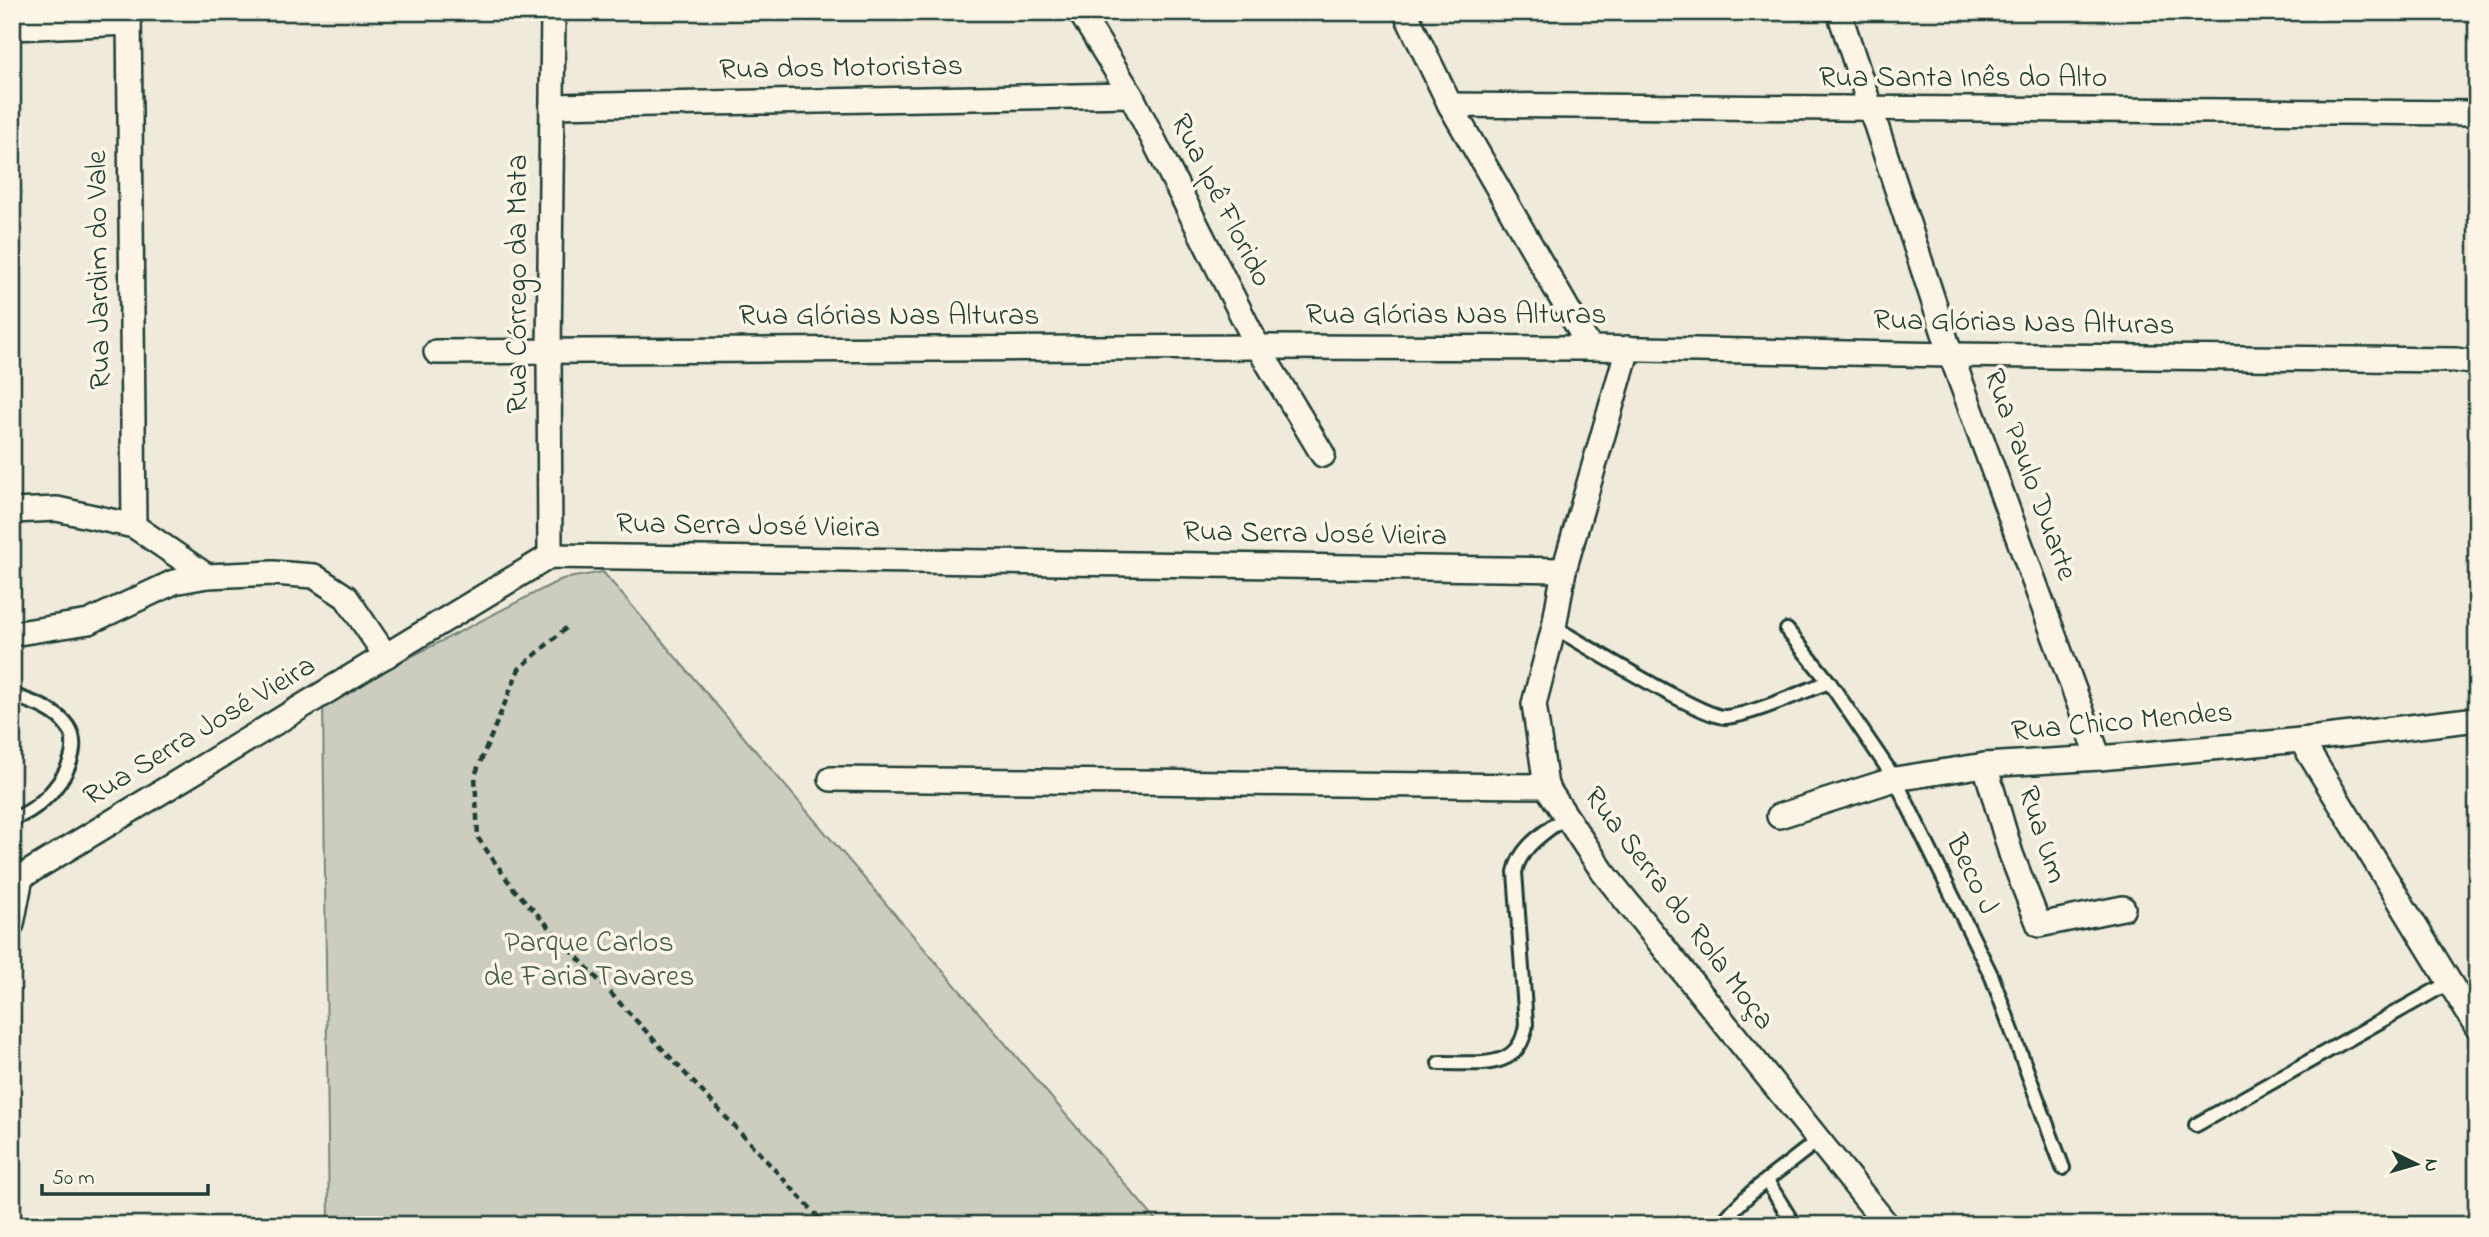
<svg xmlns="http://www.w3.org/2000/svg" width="2489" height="1237" font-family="'Indie Flower',sans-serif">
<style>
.green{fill:#cccdbf;stroke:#76857a;stroke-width:2}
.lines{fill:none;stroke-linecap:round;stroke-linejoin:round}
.service-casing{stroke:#1f3d34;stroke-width:18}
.minor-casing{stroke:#1f3d34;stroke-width:28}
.path{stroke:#1f3d34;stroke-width:4.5;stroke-dasharray:7 5;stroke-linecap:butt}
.service{stroke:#fcf5e5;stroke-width:12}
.minor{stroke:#fcf5e5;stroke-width:23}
.labels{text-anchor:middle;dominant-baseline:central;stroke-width:7;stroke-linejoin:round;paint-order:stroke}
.street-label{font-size:30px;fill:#1f3d34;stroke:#fcf5e5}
.park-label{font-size:30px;fill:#425a50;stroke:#fcf5e5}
</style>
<rect width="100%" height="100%" fill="#efeada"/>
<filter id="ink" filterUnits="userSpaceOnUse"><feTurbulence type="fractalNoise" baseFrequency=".0143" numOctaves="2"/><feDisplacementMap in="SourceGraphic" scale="14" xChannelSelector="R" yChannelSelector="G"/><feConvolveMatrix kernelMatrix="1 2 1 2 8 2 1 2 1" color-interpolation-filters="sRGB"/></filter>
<g filter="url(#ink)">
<polygon class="green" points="603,572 1160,1225 329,1225 323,702 562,579"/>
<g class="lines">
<defs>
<g id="service">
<path d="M1554,627C1580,642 1704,719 1726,717C1758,713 1798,693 1829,682"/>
<polyline points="1787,630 1829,682 1895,779 1992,977 2063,1168"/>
<path d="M12,695C31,702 56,709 68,727C89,758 42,813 12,818"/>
<path d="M1439,1063C1476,1062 1520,1073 1526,1024L1515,872C1520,846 1546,832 1566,816"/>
<polyline points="2196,1125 2450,982"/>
<polyline points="1767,1181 1794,1225"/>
<path d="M1721,1225C1746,1191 1786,1167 1818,1140"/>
</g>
<g id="minor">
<polyline points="129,12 134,526"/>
<polyline points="1080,12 1131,95 1258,347 1323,455"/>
<polyline points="1405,12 1450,105 1590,348"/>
<polyline points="1839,12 1951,355 2099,758"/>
<polyline points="12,28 129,23"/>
<polyline points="1450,105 2477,113"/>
<polyline points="552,106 1131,95"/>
<polyline points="1628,348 1564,570 1554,627 1534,704 1546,786 1603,872 1887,1225"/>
<polyline points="436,352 1258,347 1590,348 1951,355 2456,360 2477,363"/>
<polyline points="12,511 57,509 134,526 207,576"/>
<polyline points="550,556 549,350 553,12"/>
<polyline points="12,634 89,622 174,582 207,576 273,573 314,576 346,597 386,656"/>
<polyline points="2301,740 2477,1027"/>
<polyline points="1985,765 2011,854 2039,925 2123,908"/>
<polyline points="831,779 1546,786"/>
<polyline points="1779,816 1895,779 1985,765 2099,758 2301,740 2477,719"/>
<polyline points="21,877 550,556 1564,570"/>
<polyline points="12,924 21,877"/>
</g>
</defs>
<use href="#service" class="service-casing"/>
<use href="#minor" class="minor-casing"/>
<polyline class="path" points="566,628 519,669 475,775 478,838 513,888 826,1225"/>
<use href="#service" class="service"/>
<use href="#minor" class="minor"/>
</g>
</g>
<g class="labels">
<g class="street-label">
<text transform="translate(841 69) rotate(-1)">Rua dos Motoristas</text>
<text x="1963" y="79">Rua Santa Inês do Alto</text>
<text transform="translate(1220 201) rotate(63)">Rua Ipê Florido</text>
<text transform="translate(100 270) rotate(-91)">Rua Jardim do Vale</text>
<text transform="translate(519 284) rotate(-90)">Rua Córrego da Mata</text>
<text x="1456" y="316">Rua Glórias Nas Alturas</text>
<text x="889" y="317">Rua Glórias Nas Alturas</text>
<text transform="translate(2024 324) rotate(1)">Rua Glórias Nas Alturas</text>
<text transform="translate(2029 475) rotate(70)">Rua Paulo Duarte</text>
<text transform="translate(748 527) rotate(1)">Rua Serra José Vieira</text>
<text transform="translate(1315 535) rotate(1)">Rua Serra José Vieira</text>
<text transform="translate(2122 723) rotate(-5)">Rua Chico Mendes</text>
<text transform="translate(200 732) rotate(-31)">Rua Serra José Vieira</text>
<text transform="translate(2041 835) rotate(72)">Rua Um</text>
<text transform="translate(1971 875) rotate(64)">Beco J</text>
<text transform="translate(1678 909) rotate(53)">Rua Serra do Rola Moça</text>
</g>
<g class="park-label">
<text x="589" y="944">Parque Carlos<tspan x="589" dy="34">de Faria Tavares</tspan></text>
</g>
</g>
<rect width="2489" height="1237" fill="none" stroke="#fcf5e5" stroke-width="42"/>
<rect x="21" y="21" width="2447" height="1195" fill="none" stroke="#1f3d34" stroke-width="2.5" filter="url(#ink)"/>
<g transform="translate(2416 1164) rotate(95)" stroke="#fcf5e5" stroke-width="5" paint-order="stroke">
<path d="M0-5L12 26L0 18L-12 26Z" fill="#1f3d34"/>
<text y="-10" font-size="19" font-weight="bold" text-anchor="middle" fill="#1f3d34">N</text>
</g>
<path d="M42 1184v10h166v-10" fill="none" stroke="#1f3d34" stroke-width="3.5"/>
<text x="52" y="1184" font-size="21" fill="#1f3d34" stroke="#fcf5e5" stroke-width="5" paint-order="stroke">50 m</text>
</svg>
